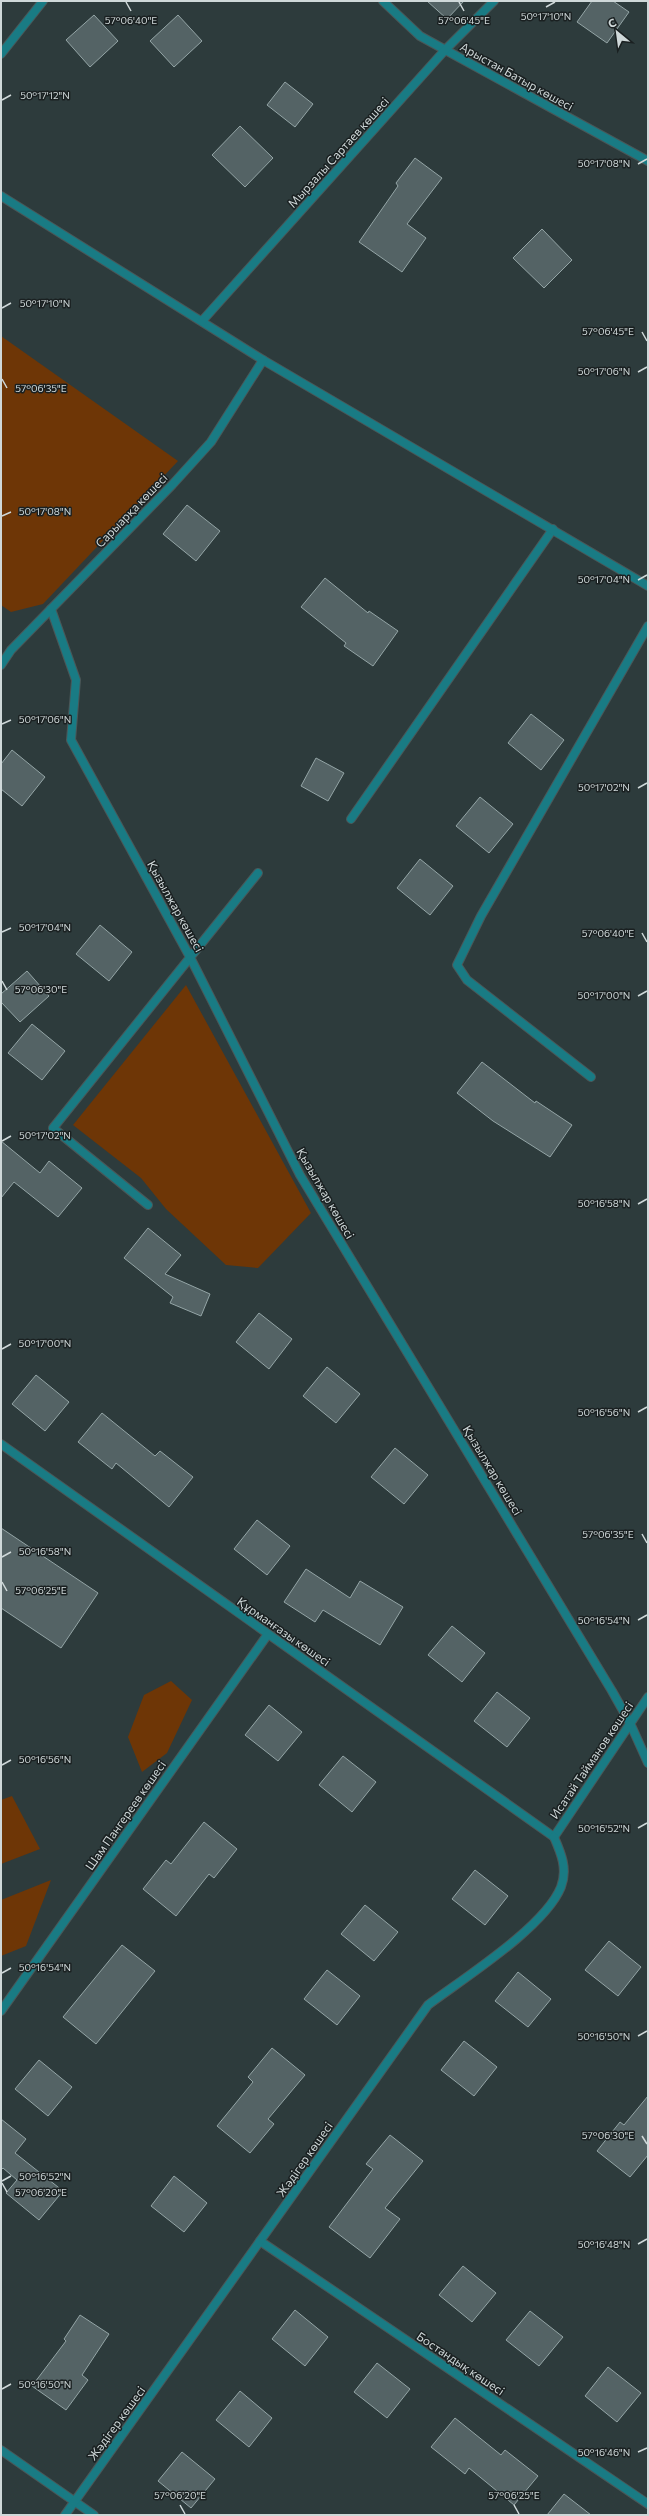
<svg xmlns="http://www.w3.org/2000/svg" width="649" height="2516" font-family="Commissioner,sans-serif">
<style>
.green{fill:#6e3606}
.building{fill:#546365;stroke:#94a5a6}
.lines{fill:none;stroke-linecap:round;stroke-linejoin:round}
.lane-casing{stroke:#4a5758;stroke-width:10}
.street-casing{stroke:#4a5758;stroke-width:10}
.lane{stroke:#197b84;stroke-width:8}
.street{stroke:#197b84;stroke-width:8}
.ticks{fill:none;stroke:#cfd8d9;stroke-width:1.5}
.labels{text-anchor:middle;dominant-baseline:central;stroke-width:3;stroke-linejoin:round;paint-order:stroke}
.street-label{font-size:12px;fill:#cfd8d9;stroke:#1a2021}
.ticks-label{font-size:10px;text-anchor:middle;fill:#cfd8d9;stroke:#1a2021;stroke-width:3;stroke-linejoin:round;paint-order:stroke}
</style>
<rect width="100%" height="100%" fill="#2d3b3c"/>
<g class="green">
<polygon points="1,336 178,461 43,604 11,612 1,605"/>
<polygon points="186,985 311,1213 258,1268 226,1265 166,1209 141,1178 73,1125"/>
<polygon points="171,1681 192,1700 167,1753 142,1772 128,1737 144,1695"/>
<polygon points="12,1796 40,1849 1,1864 1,1800"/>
<polygon points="51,1880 26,1946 1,1956 1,1900"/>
</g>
<g class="building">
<polygon points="427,1 464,1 447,19"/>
<polygon points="592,1 613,1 629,12 607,43 577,22"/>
<polygon points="94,15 118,41 90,67 66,40"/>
<polygon points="178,15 202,41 174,67 150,41"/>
<polygon points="285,82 313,104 295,127 267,105"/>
<polygon points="240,126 273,158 245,187 212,155"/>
<polygon points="415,158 442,178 407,224 426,238 402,272 359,242 398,186 396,183"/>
<polygon points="542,229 572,260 544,288 513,258"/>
<polygon points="187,505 220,531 196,561 163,534"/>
<polygon points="325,578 368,613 369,611 398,631 373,666 344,646 346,643 301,607"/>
<polygon points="531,714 564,740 541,770 508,743"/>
<polygon points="12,750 45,777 22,806 1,789 1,764"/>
<polygon points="316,758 344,773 328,801 301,786"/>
<polygon points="480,797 513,824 489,853 456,826"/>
<polygon points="420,859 453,886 430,915 397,888"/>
<polygon points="100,925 132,952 109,981 76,954"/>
<polygon points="27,971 49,996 20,1022 1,1002 1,994"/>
<polygon points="32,1024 65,1051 42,1080 8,1053"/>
<polygon points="482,1062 535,1103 536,1101 572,1125 550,1157 493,1121 457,1093"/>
<polygon points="1,1141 40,1173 49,1161 82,1188 58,1217 14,1182 1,1198"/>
<polygon points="148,1228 181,1255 165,1274 210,1294 201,1316 170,1303 173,1297 124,1258"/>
<polygon points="259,1313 292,1339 269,1369 236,1342"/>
<polygon points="327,1367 360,1394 336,1423 303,1396"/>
<polygon points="36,1375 69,1402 45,1431 12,1404"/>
<polygon points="102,1413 155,1456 160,1451 193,1477 169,1507 116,1463 112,1469 78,1442"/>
<polygon points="395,1448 428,1475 404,1504 371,1477"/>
<polygon points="257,1520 290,1546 267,1575 234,1549"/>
<polygon points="1,1528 98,1593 61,1648 1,1608"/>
<polygon points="306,1569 350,1598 360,1581 403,1607 380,1645 323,1610 315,1622 284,1602"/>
<polygon points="452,1626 485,1653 462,1682 428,1655"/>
<polygon points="497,1692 530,1718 507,1747 474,1721"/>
<polygon points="269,1705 302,1732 278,1761 245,1735"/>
<polygon points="343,1756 376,1782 352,1812 319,1785"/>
<polygon points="204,1822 237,1849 214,1878 209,1874 176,1916 143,1889 166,1860 171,1864"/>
<polygon points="475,1870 508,1896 485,1925 452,1899"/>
<polygon points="365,1905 398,1932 374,1961 341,1934"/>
<polygon points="609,1941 641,1967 618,1996 585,1970"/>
<polygon points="122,1945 155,1971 96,2044 63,2017"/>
<polygon points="327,1970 360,1996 337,2025 304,1999"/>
<polygon points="518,1972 551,1999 528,2027 495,2001"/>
<polygon points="464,2041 497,2067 474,2096 441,2070"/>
<polygon points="272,2048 305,2075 268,2119 274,2124 250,2153 217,2126 253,2082 248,2077"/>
<polygon points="39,2060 72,2087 48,2116 15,2089"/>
<polygon points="648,2096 648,2155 630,2177 597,2151 620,2122 624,2125"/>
<polygon points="1,2119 26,2139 15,2153 63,2191 39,2220 6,2193 17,2180 3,2168 1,2170"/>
<polygon points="390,2135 423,2161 385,2208 400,2219 370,2258 329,2227 373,2169 366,2164"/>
<polygon points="174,2176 207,2203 184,2232 151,2206"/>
<polygon points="463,2266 496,2293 472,2322 439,2295"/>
<polygon points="295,2310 328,2337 305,2366 272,2339"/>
<polygon points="530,2311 563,2337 539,2366 506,2340"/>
<polygon points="80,2315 109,2334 82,2375 88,2380 66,2410 32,2386 66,2341 64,2339"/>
<polygon points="377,2363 410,2389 387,2418 354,2392"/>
<polygon points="608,2367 641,2393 617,2422 585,2396"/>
<polygon points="240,2391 272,2418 249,2447 216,2420"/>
<polygon points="455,2418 501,2455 505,2450 538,2476 514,2505 469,2468 465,2474 431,2447"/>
<polygon points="182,2452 215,2479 191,2508 158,2481"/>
<polygon points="564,2494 591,2515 547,2515"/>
</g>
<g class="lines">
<defs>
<g id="lane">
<polyline points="351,819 553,529"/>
<polyline points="591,1077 467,980 457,965 481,916 648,626"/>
<polyline points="148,1205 53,1128 258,873"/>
</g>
<g id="street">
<polyline points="383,1 420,36 648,161"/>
<polyline points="1,54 43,1"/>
<polyline points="1,196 263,360 648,586"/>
<polyline points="202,321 445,50 494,1"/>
<polyline points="51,609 76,680 71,740 190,957 300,1175 612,1691 630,1723 648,1763"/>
<polyline points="1,665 11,650 172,485 211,442 263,360"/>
<polyline points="1,1444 554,1837"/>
<polyline points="554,1837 648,1697"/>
<polyline points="1,2011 268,1634"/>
<polyline points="260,2241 648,2504"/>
<polyline points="1,2450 94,2515"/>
<path d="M65,2515L428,2005C464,1978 545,1927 561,1887C568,1869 561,1853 554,1837"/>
</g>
</defs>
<use href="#lane" class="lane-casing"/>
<use href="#street" class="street-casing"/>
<use href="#lane" class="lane"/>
<use href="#street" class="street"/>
</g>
<path class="ticks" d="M126,2L131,11M459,2L464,11M546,7L555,2M2,100L11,95M638,164L647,159M2,308L11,303M642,332L647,341M638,372L647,367M2,379L7,388M2,516L11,512M638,580L647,575M2,724L11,720M638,788L647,783M2,932L11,928M642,933L647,942M2,981L7,990M638,996L647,991M2,1141L11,1136M638,1204L647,1199M2,1349L11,1344M638,1412L647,1407M642,1534L647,1543M2,1557L11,1552M2,1582L7,1591M638,1620L647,1615M2,1765L11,1760M638,1828L647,1823M2,1973L11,1968M638,2036L647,2031M642,2136L647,2144M2,2181L11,2176M2,2183L7,2192M638,2244L647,2239M2,2389L11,2384M638,2452L647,2448M180,2505L185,2514M514,2505L519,2514"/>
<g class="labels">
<g class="street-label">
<text transform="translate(517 76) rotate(29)">Арыстан Батыр көшесі</text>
<text transform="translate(338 152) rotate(-48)">Мырзалы Сартаев көшесі</text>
<text transform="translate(131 510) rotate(-46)">Сарыарқа көшесі</text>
<text transform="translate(176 906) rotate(61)">Қызылжар көшесі</text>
<text transform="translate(326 1193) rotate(60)">Қызылжар көшесі</text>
<text transform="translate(493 1470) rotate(59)">Қызылжар көшесі</text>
<text transform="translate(284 1631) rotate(35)">Құрманғазы көшесі</text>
<text transform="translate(591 1760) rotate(-56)">Исатай Тайманов көшесі</text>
<text transform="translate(125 1815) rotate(-55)">Шам Пангереев көшесі</text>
<text transform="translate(304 2159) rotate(-55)">Жәдігер көшесі</text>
<text transform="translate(461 2363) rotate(34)">Бостандық көшесі</text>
<text transform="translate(116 2423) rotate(-54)">Жәдігер көшесі</text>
</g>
</g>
<g class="ticks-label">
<text x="546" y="20">50°17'10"N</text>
<text x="131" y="24">57°06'40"E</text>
<text x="464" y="24">57°06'45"E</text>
<text x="45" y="99">50°17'12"N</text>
<text x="604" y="167">50°17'08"N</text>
<text x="45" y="307">50°17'10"N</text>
<text x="608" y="335">57°06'45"E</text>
<text x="604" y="375">50°17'06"N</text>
<text x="41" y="392">57°06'35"E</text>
<text x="45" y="515">50°17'08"N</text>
<text x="604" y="583">50°17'04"N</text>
<text x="45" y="723">50°17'06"N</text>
<text x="604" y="791">50°17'02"N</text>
<text x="45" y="931">50°17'04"N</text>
<text x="608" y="937">57°06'40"E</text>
<text x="41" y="993">57°06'30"E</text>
<text x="604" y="999">50°17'00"N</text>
<text x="45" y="1139">50°17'02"N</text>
<text x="604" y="1207">50°16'58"N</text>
<text x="45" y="1347">50°17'00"N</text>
<text x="604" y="1416">50°16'56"N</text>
<text x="608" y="1538">57°06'35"E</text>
<text x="45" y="1555">50°16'58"N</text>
<text x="41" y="1594">57°06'25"E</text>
<text x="604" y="1624">50°16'54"N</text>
<text x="45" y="1763">50°16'56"N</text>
<text x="604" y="1832">50°16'52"N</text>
<text x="45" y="1971">50°16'54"N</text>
<text x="604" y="2040">50°16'50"N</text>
<text x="608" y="2139">57°06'30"E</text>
<text x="45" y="2180">50°16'52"N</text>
<text x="41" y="2196">57°06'20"E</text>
<text x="604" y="2248">50°16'48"N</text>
<text x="45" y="2388">50°16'50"N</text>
<text x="604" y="2456">50°16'46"N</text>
<text x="180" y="2499">57°06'20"E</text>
<text x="514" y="2499">57°06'25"E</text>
</g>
<rect width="649" height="2516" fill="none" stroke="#cfd8d9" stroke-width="4"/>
<g transform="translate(617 32) rotate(331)" stroke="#1a2021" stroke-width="3" paint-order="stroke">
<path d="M0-3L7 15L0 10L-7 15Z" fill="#cfd8d9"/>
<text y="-6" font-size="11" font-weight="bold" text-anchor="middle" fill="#cfd8d9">С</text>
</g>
</svg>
